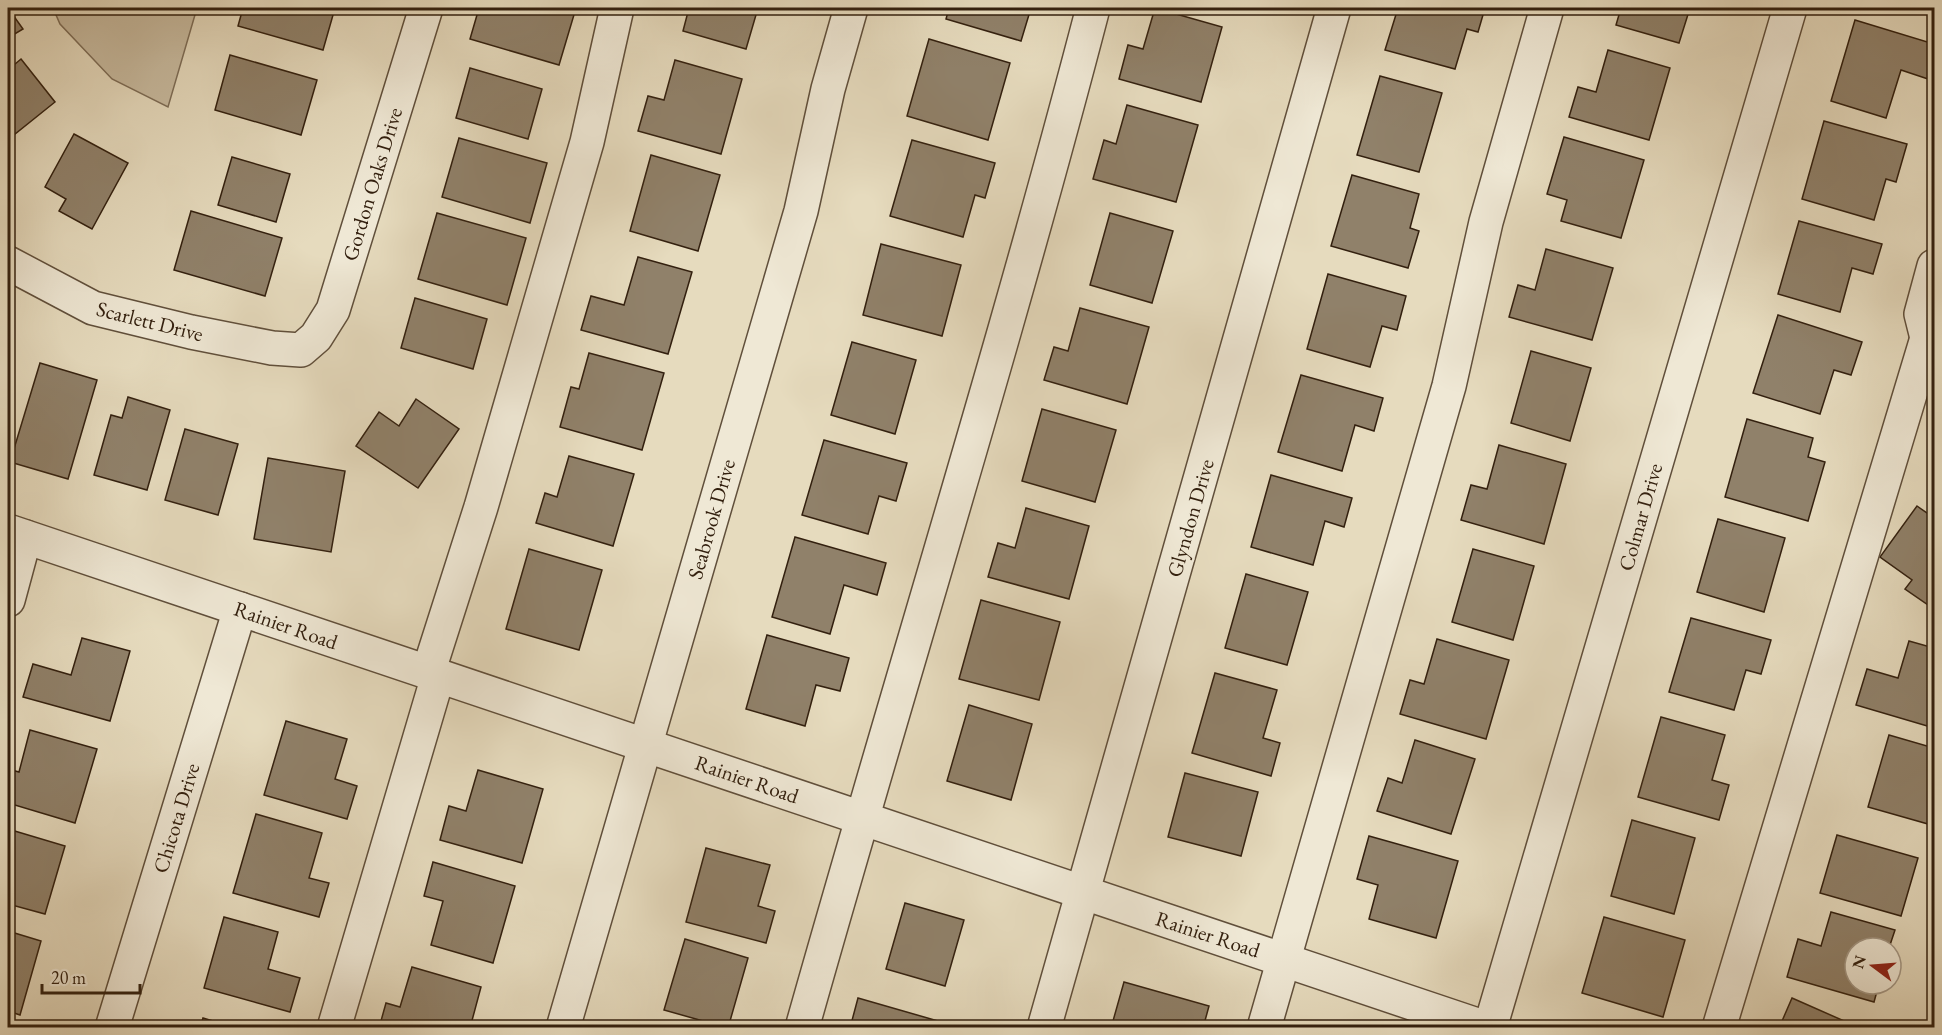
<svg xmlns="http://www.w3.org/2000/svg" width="1942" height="1035" font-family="'EB Garamond',serif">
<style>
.green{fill:#c8bba0;stroke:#7e6e58;stroke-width:1.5}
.building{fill:#90816a;stroke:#33200f;stroke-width:1.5}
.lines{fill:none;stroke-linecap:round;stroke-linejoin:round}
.minor-casing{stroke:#604f3b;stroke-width:36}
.minor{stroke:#efe8d5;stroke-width:33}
.labels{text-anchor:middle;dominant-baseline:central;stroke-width:4.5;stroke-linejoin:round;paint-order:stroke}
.street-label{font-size:21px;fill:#33200f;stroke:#efe8d5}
</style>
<rect width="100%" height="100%" fill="#e6dbbe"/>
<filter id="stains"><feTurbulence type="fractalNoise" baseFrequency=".00333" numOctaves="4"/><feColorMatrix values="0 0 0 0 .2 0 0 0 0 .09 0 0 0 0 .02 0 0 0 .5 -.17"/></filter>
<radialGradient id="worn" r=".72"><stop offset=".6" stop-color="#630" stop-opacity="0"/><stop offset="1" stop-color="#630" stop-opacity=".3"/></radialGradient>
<polygon class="green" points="53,8 197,8 168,107 112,79 60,24"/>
<g class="building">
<polygon points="8,8 23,29 8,38"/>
<polygon points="243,8 335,8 323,50 238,26"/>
<polygon points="479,8 576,8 559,65 470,39"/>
<polygon points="689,8 758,8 746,49 683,31"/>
<polygon points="949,8 1031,8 1021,41 946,19"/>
<polygon points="1155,8 1222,27 1201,102 1119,79 1128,45 1143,49"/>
<polygon points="1398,8 1485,8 1478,32 1467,29 1455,69 1385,50"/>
<polygon points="1621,8 1690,8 1679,43 1616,25"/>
<polygon points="1903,8 1931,8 1929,15"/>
<polygon points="1855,20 1934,44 1934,69 1931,80 1901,70 1886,118 1831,101"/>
<polygon points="929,39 1010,63 988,140 907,116"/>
<polygon points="1608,50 1670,68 1649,140 1569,117 1578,87 1596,92"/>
<polygon points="230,55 317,80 301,135 215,110"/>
<polygon points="21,59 55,102 10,138 8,134 8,70"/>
<polygon points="675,60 742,79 721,154 638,131 648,96 664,100"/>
<polygon points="470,68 542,89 528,139 456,118"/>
<polygon points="1380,76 1442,93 1419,172 1357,155"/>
<polygon points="1127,105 1198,125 1176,202 1093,179 1104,140 1116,144"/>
<polygon points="1824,121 1907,144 1896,182 1886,179 1874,220 1802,199"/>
<polygon points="74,134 128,163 92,229 59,211 66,199 45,187"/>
<polygon points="1564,137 1644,160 1621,238 1561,221 1567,200 1547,194"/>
<polygon points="459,138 547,163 530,223 442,197"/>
<polygon points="912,140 995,163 985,198 975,195 963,237 890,216"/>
<polygon points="651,155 720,175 698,251 630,231"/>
<polygon points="232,157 290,174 276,222 218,205"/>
<polygon points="1352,175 1419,194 1410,228 1419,231 1408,268 1331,246"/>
<polygon points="191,211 282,238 265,296 174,270"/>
<polygon points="437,213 526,238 507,305 418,279"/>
<polygon points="1110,213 1173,231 1152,303 1090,285"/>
<polygon points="1799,221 1882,244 1873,274 1852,268 1840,312 1778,294"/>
<polygon points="881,244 961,265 942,336 863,315"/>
<polygon points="1546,249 1613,268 1592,340 1509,317 1518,285 1535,290"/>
<polygon points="638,257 692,272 668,354 581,330 591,296 624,305"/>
<polygon points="1328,274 1406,296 1397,330 1382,326 1370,367 1307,349"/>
<polygon points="415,298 487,319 473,369 401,348"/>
<polygon points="1080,308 1149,327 1127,404 1044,380 1054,347 1068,351"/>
<polygon points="1778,315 1862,342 1851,375 1834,370 1820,414 1753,393"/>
<polygon points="8,342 14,344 8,368"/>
<polygon points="852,342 916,360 895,434 831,415"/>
<polygon points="1531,351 1591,368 1570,441 1511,423"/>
<polygon points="589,353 664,373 642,450 560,427 571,387 579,389"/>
<polygon points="40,363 97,380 68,479 10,462"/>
<polygon points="1301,375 1383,398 1374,431 1355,425 1342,471 1278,452"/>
<polygon points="128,397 170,410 147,490 94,475 111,415 122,418"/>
<polygon points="416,399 459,429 418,488 356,446 379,412 399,426"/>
<polygon points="1042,409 1116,430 1095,502 1022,481"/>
<polygon points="1747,419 1813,438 1808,457 1825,462 1808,521 1725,497"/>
<polygon points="185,429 238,444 218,515 165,500"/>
<polygon points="824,440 907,463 896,501 879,496 868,534 802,515"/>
<polygon points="1499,445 1566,464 1544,544 1461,520 1471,485 1487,489"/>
<polygon points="569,456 634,474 613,546 536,523 545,493 557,497"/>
<polygon points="268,458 345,471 331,552 254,539"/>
<polygon points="1271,475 1352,498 1344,527 1325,521 1313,565 1251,547"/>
<polygon points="1917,506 1934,518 1934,609 1905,589 1912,580 1880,557"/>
<polygon points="1026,508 1089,526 1069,599 988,577 998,543 1015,548"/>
<polygon points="1718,519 1785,538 1764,612 1697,592"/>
<polygon points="795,537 886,563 877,595 844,585 830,634 772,617"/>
<polygon points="529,549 602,570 579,650 506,629"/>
<polygon points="1473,549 1534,566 1513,640 1452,622"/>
<polygon points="1246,574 1308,592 1287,665 1225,648"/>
<polygon points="981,600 1060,622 1039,700 959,679"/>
<polygon points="1691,618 1771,640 1761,674 1746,670 1734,710 1669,692"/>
<polygon points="767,635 849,658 840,691 816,685 805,726 746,709"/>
<polygon points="82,638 130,651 110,721 23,697 33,664 71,675"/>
<polygon points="1437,639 1509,660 1486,739 1400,714 1410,680 1424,684"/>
<polygon points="1909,641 1934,648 1934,728 1856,705 1867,669 1898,678"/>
<polygon points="1215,673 1277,690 1263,738 1280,743 1271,776 1192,753"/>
<polygon points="969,705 1032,724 1011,800 947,781"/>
<polygon points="1661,717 1725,735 1712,780 1729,785 1719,820 1638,797"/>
<polygon points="286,721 347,739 335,779 357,786 347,819 264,795"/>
<polygon points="30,730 97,749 75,823 8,803 8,769 19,772"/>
<polygon points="1889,735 1934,748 1934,801 1928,824 1868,807"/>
<polygon points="1415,740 1475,759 1451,834 1377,811 1388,778 1402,783"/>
<polygon points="478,770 543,789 522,863 440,840 449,806 466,811"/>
<polygon points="1185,773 1258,792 1241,856 1168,837"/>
<polygon points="256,814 322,833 309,878 329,883 319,917 233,893"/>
<polygon points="1632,820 1695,838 1674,914 1611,896"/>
<polygon points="8,829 65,846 45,914 8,904"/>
<polygon points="1837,835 1918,858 1901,916 1820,893"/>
<polygon points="1369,836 1458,861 1436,938 1369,919 1378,885 1357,879"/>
<polygon points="706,848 770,865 758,906 775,911 766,943 686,922"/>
<polygon points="433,862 515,886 493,963 431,945 443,901 424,896"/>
<polygon points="905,903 964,920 945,986 886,969"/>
<polygon points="1831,912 1895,930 1889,948 1855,948 1855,984 1879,984 1874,1002 1787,977 1798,939 1821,946"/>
<polygon points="224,917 278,932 268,969 300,978 290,1012 204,988"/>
<polygon points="1604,917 1685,940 1663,1017 1582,993"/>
<polygon points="8,931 41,941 20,1015 8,1011"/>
<polygon points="685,939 748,958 728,1028 664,1010"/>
<polygon points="412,967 481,987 470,1028 379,1028 386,1003 400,1007"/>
<polygon points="1124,982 1209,1006 1203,1028 1111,1028"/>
<polygon points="858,998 938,1021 936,1028 850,1028"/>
<polygon points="1792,998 1860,1028 1779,1028"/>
<polygon points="203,1018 236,1028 200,1028"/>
</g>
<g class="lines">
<defs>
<g id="minor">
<polyline points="8,263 93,308 191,332 272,348 301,350 316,337 333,310 426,8"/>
<polyline points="1934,266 1921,314 1927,338 1934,340"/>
<polyline points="8,531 1486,1028"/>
<polyline points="8,600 25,537"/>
<polyline points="428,673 481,507 587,142 617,8"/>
<polyline points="112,1028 240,609"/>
<polyline points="334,1028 438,676"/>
<polyline points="563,1028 801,211 828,89 851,8"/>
<path d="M802,1028C898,687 1004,350 1093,8"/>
<polyline points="1044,1028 1334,8"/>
<polyline points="1264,1028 1449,386 1486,222 1547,8"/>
<polyline points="1490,1028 1790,8"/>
<polyline points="1719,1028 1927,338"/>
</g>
</defs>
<use href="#minor" class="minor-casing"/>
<use href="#minor" class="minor"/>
</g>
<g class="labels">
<g class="street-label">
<text transform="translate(372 184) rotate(-73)">Gordon Oaks Drive</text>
<text transform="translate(150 321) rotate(14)">Scarlett Drive</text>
<text transform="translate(1640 517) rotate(-74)">Colmar Drive</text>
<text transform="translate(1190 518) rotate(-74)">Glyndon Drive</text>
<text transform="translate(711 519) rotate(-74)">Seabrook Drive</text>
<text transform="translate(286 625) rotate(19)">Rainier Road</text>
<text transform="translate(747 779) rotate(19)">Rainier Road</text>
<text transform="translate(176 818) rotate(-73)">Chicota Drive</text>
<text transform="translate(1208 934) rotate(18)">Rainier Road</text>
</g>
</g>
<rect width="1942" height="1035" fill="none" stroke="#e6dbbe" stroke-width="30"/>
<rect x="9" y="9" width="1924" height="1017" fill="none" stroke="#33200f" stroke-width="3"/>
<rect x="15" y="15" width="1912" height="1005" fill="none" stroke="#33200f" stroke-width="1.5"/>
<g transform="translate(1873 966) rotate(286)"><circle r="28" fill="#efe8d5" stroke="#a49886" stroke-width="1.5"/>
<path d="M0-4.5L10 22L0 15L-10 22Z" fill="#8f2418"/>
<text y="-9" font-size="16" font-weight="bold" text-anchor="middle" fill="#33200f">N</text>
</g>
<path d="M42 984v9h98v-9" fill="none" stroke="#33200f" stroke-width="3"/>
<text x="51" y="984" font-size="18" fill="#33200f" stroke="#efe8d5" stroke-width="4.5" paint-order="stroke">20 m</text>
<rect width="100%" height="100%" filter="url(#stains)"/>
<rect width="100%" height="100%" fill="url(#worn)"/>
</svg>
